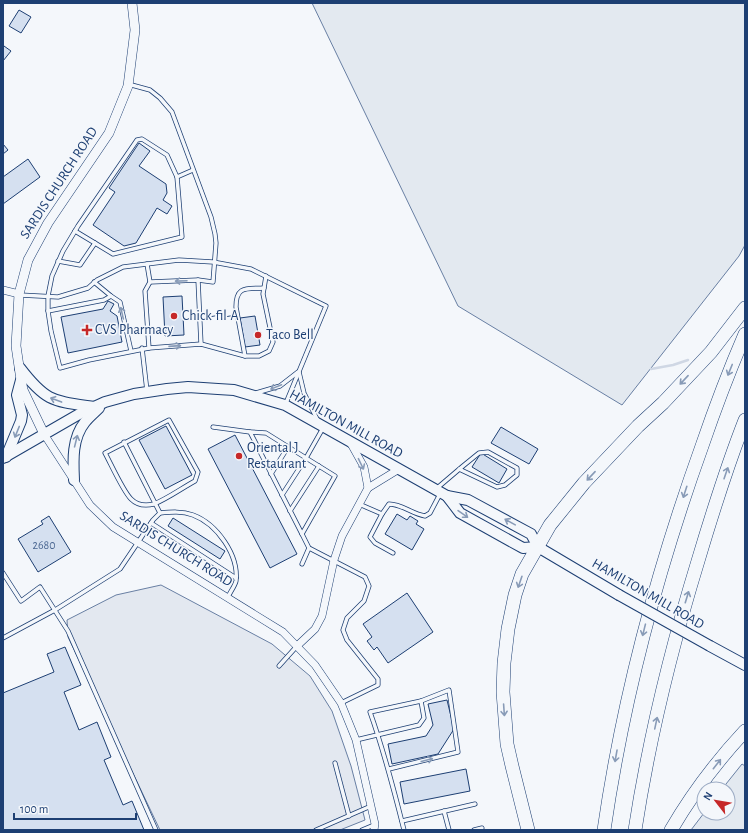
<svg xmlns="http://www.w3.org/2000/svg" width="748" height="833" font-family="'Alegreya Sans',sans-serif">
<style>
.green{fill:#e3e9f0;stroke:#687fa3}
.parking{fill:#e3e8f0;stroke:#687fa3}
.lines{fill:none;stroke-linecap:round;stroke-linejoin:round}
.stream{stroke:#cfd7e4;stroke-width:2.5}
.building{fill:#d5e0f0;stroke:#1d3f73}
.service-casing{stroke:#1d3f73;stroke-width:5}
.minor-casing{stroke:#1d3f73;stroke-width:8}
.tertiary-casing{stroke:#1d3f73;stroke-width:10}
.secondary-casing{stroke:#1d3f73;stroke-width:12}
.motorway-casing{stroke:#1d3f73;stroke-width:14}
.service{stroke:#f4f7fb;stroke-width:3.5}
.minor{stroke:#f4f7fb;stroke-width:7}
.tertiary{stroke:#f4f7fb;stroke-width:9}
.secondary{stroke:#f4f7fb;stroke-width:10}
.motorway{stroke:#f4f7fb;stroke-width:13}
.secondary-bridge-casing{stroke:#1d3f73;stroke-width:12;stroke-linecap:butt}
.secondary-bridge{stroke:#f4f7fb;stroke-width:10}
.oneway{stroke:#889bb7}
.poi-dot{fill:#c62828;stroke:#f4f7fb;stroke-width:1.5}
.labels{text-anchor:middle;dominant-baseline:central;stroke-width:3;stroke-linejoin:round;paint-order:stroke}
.number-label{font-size:12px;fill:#4b6792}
.street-label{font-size:14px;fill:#1d3f73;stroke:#f4f7fb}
.poi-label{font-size:14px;fill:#1d3f73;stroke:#f4f7fb;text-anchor:start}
</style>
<rect width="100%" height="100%" fill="#f4f7fb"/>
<g class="green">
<polygon points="312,3 745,3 745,245 739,256 622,405 458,306"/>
<polygon points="742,764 745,766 745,830 691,830 704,813 728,813 728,789 722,789"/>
</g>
<polygon class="parking" points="161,585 272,644 310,676 332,711 351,766 365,820 340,830 160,830 68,637 67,620 116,595"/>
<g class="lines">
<polyline class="stream" points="651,369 673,365 688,360"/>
</g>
<g class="building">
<polygon points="19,10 31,17 21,33 9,26"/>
<polygon points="4,46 11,51 3,61 3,48"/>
<polygon points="139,143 150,151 139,166 166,184 167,193 163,200 172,206 167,214 157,208 136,243 124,246 93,225 115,192 109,188"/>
<polygon points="3,144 8,150 3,154"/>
<polygon points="28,159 40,177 3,204 3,177"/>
<polygon points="182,296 184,335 165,336 163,297"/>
<polygon points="108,301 114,304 110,311 117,316 122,342 68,353 61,317 103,309"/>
<polygon points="255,316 260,345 245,347 240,318"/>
<polygon points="166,426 192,475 165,489 139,440"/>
<polygon points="501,427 538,449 529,464 491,443"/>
<polygon points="235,435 297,554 270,568 208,449"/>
<polygon points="481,453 507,469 499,483 472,467"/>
<polygon points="397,514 407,520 410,516 418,521 416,524 424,529 412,550 385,534"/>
<polygon points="49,516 71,552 38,572 18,539 43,524 41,521"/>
<polygon points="173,518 225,551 220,559 168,526"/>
<polygon points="407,593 433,632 388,663 377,647 374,650 367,641 372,637 363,624"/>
<polygon points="65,647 81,685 64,692 79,730 97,722 111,757 104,760 123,805 132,801 144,830 3,830 3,693 54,672 47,654"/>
<polygon points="447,700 454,729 438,754 392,764 388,744 426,736 433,725 428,704"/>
<polygon points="466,769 470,791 404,804 400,782"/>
</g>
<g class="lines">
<defs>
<g id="service">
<polyline points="128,84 150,90 160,98 172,112 211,217 215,234 216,243 213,282 198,280"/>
<polyline points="193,170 177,177 167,155 142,139 137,140 78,226 63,251 52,276 48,296 48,311 51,331 60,368 89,360 149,348 201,344 245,356 259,356 269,351 273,342 263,294 266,276"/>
<polyline points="75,231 113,254 182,237 177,177"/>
<polyline points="58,261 80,265 95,243"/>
<polyline points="147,264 150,282 145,291 149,348"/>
<polyline points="94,282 111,296"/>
<polyline points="150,282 198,280 201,344"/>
<polyline points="20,295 58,297 88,288 97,280 123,267 179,260 213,262 251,269 326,306 286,403"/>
<polyline points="48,311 104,300 111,296 120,302 131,351"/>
<polyline points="142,348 147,391"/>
<path d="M245,356L236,307C236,285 247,289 264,288"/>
<polyline points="299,372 304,393 318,421"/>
<polyline points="256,393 280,386 298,372"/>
<path d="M169,420L198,472L195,481C182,488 167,499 154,504C146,506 137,505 131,499C123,491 111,464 105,453Z"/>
<polyline points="213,427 250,432 302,534"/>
<polyline points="323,428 306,458 335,476 302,534 309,548 365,577 369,586 364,601 347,618 343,630 347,640 378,679 378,685 341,703"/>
<polyline points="250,432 266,433 306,458 282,495"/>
<polyline points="271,474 288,447"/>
<polyline points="436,489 463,466 479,453 488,452 517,468 517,475 505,485 497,487 459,469"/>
<path d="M359,504L382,514L389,504C402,504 412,514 425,516L430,513L440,494"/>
<polyline points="290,511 319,466"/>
<path d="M160,513C171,512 182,511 193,515C217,524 239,555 236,581C235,586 230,592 228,597"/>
<polyline points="382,514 370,537 375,543 393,553"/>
<polyline points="151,523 236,578"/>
<polyline points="302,564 309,548"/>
<polyline points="3,573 21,601 40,587 68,631 156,830"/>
<polyline points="3,638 55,610 120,569 153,520 160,513 124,442"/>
<polyline points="279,666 297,646"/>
<path d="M356,740L419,725L424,718L421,701L370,712C384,751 394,790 404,830"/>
<polyline points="335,763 349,816"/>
<polyline points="389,769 458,752 449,690 421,701"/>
<polyline points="444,811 449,830"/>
<polyline points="402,821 475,804"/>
<polyline points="316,830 371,806"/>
<polyline points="362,830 374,825"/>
<polyline points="474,830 482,828"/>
</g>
<g id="minor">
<polyline points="3,290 19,294"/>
<polyline points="44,434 90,505 113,527 283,632 315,665 341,703 356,740 375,824 374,830"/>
<polyline points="350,442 364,467 368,488"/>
<polyline points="297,646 315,629 322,616 334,560 342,536 368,488 399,469"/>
</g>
<polyline id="tertiary" points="44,434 23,390 21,380 16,346 19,294 28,260 48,223 109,133 128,86 135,30 132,3"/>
<g id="secondary">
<path d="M20,368C46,402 53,401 94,407"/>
<polyline points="6,457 21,421 22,415 17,395 21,380"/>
<polyline points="3,458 81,413 105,402 134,394 167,389 188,387 218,389 234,390 285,405 447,496 460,513 523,548 538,547"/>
<path d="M74,480C73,460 72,438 85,422C89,417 94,413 99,408"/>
<polyline points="447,496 468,500 531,534 538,547 619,595"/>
<polyline points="710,646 745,665"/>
</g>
<g id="motorway">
<polyline points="528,830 512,766 507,744 503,692 504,663 508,629 515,595 522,574 550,525 584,483 638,426 663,403 711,352 745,308"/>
<path d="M604,830C623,699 657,571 702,446C715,408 729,371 745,334"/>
<path d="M635,830C649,739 671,649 698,561C712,514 727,466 745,420"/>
<path d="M671,830C692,794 717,761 745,731"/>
</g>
</defs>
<use href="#service" class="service-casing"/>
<use href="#minor" class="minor-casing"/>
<use href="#tertiary" class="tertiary-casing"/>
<use href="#secondary" class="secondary-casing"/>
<use href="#motorway" class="motorway-casing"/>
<use href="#service" class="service"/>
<use href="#minor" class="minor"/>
<use href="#tertiary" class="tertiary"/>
<use href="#secondary" class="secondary"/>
<use href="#motorway" class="motorway"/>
<defs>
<polyline id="secondary-bridge" points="619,595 710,646"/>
</defs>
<use href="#secondary-bridge" class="secondary-bridge-casing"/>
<use href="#secondary-bridge" class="secondary-bridge"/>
</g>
<defs><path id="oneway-shaft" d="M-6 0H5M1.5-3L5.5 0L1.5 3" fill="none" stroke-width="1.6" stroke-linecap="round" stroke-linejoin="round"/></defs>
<g class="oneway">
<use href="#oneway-shaft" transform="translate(181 281) rotate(178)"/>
<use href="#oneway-shaft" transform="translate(122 313) rotate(-103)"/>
<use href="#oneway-shaft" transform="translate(175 346) rotate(-4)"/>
<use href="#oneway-shaft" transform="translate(730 370) rotate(112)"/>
<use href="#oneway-shaft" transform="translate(684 380) rotate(133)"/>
<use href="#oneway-shaft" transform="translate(276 387) rotate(158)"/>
<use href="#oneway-shaft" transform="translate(56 400) rotate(-160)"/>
<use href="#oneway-shaft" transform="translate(17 432) rotate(112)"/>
<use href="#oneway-shaft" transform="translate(76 441) rotate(-76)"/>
<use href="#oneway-shaft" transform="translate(361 464) rotate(64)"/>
<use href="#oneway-shaft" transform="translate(726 473) rotate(-71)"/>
<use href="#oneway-shaft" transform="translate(591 476) rotate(133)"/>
<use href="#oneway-shaft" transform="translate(685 492) rotate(108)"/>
<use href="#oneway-shaft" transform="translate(463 514) rotate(35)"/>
<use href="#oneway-shaft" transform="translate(510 522) rotate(-151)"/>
<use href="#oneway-shaft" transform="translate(520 582) rotate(109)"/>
<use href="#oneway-shaft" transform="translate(687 597) rotate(-73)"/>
<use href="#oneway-shaft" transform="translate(644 630) rotate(104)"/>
<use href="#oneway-shaft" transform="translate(504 710) rotate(86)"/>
<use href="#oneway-shaft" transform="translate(656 723) rotate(-78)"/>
<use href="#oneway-shaft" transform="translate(616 756) rotate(100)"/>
<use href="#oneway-shaft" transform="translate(427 760) rotate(-14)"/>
<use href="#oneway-shaft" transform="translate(717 764) rotate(-52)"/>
</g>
<g class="poi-dot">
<circle cx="174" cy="316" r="4"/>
<path d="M85 324h4v4h4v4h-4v4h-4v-4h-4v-4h4z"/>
<circle cx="258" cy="335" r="4"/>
<circle cx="239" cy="456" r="4"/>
</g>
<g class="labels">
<g class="number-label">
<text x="44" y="545">2680</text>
</g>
<g class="street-label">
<text transform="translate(59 183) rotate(-57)">SARDIS CHURCH ROAD</text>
<text transform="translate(346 424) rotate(29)">HAMILTON MILL ROAD</text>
<text transform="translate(176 549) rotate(32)">SARDIS CHURCH ROAD</text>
<text transform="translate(648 594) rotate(30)">HAMILTON MILL ROAD</text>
</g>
<g class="poi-label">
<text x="182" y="316">Chick-fil-A</text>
<text x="95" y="330">CVS Pharmacy</text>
<text x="266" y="335">Taco Bell</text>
<text x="247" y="448">Oriental J<tspan x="247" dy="16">Restaurant</tspan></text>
</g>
</g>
<rect width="748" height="833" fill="none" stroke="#1d3f73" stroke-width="8"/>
<g transform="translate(716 801) rotate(301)"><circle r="19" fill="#f4f7fb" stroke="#9eadc5"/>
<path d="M0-3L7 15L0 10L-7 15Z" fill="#c62828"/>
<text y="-6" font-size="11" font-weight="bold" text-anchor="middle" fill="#1d3f73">N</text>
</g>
<path d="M14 813v6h122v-6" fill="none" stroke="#1d3f73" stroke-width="2"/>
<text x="20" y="813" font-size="12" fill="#1d3f73" stroke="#f4f7fb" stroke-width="3" paint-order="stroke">100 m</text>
</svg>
